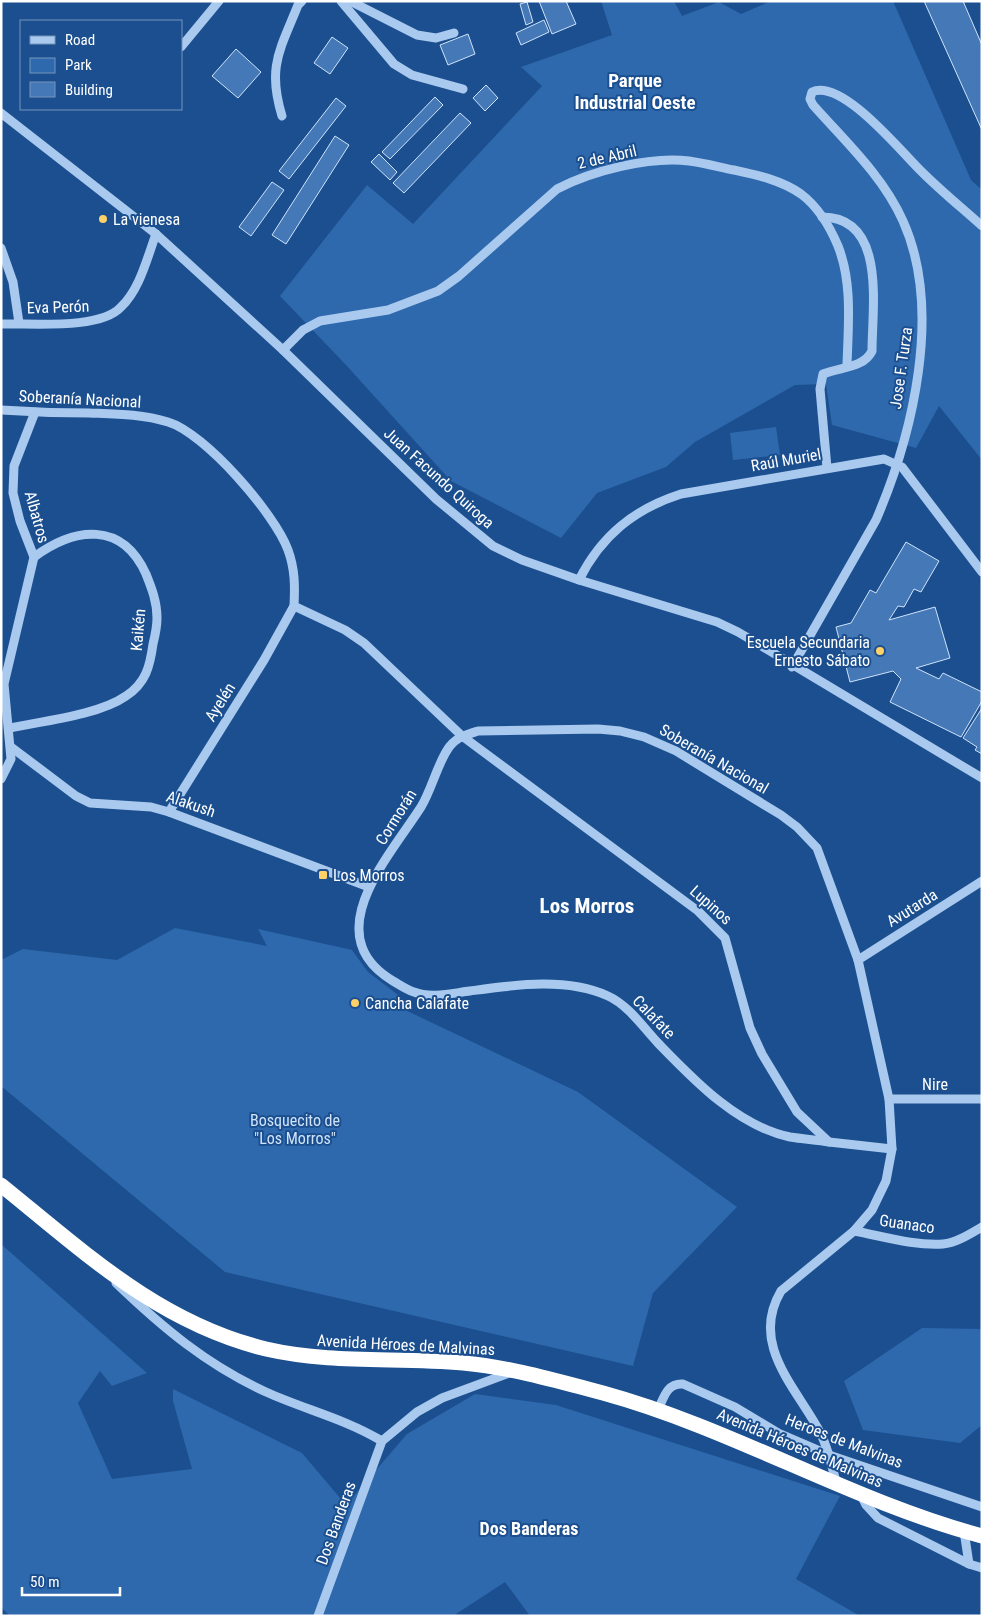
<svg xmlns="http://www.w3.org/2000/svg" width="983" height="1617" font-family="'Roboto Condensed',sans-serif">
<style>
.green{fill:#2e69ad}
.building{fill:#4478b7;stroke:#cfe3fa}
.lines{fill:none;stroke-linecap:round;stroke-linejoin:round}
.minor{stroke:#a9c9ee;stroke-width:9}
.highway{stroke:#fff;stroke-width:15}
.poi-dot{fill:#ffd166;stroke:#1b4f8f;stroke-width:2}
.labels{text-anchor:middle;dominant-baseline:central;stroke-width:4;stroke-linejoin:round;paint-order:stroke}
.street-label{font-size:16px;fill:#fff;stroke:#1b4f8f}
.poi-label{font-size:16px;fill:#fff;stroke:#1b4f8f;text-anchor:start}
.park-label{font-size:16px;fill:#cfe3fa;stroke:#1b4f8f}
.neighbourhood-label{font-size:18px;font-weight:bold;fill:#fff;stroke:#1b4f8f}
.quarter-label{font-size:19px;font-weight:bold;fill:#fff;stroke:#1b4f8f}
.district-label{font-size:21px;font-weight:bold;fill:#fff;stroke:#1b4f8f}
</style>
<rect width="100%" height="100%" fill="#1b4f8f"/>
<g class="green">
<polygon points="601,1 674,1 682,16 719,2 741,14 771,1 893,1 971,180 982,190 982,460 939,406 916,448 832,425 826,384 795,385 695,442 666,467 597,493 561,538 451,481 346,365 280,296 367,185 413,224 542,86 521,67 612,35"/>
<polygon points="776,427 780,455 733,460 730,433"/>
<polygon points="175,928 267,946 258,929 352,950 368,972 410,1004 401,1008 578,1092 737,1207 653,1293 633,1366 225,1272 1,1086 1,960 23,949 117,960"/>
<polygon points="1,1244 147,1373 112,1386 100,1371 78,1403 112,1479 192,1469 173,1401 173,1389 302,1453 346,1505 407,1434 475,1394 556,1405 840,1496 796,1579 860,1616 530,1616 505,1582 453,1616 10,1616 1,1607"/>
<polygon points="922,1328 982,1329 982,1425 960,1443 863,1430 844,1381"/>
</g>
<g class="building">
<polygon points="539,1 566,1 576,24 552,34"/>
<polygon points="924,1 963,1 982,45 982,130"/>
<polygon points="527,2 533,22 526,25 520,4"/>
<polygon points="544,20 549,32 521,45 516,33"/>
<polygon points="468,34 475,54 448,65 440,45"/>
<polygon points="332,37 348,48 330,74 314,63"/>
<polygon points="236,49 261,72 238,98 212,76"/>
<polygon points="486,85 498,98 485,111 473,98"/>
<polygon points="435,97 443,105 390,159 382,152"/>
<polygon points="336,98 346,106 289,179 279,171"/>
<polygon points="460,113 471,123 404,193 393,183"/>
<polygon points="335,136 349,145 286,244 272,235"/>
<polygon points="379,154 397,172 390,180 371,162"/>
<polygon points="272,182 284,190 251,236 239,227"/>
<polygon points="906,542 939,561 921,592 914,589 904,607 898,606 889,620 935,607 950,658 916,668 939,679 943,673 982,692 982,701 961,737 890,702 901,679 893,671 850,682 836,627 851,623 870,590 876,593"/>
<polygon points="982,708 982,754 975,750 977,747 963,738"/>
</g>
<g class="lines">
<g class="minor">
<polyline points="341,1 394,64 412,75 463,89"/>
<polyline points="350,1 417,35 436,38 454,33"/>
<polyline points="181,47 219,1"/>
<polyline points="1,113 156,234 283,350 436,499 493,546 522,560 579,580 717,622 738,632 982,778"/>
<path d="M282,116C267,67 280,50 298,5L302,1"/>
<path d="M822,217C887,217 872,307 872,351C864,368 840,367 823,374L820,389L827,468"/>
<polyline points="1,248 13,282 19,323"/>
<path d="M1,324C32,323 100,330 121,307C140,289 147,258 156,234"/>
<path d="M283,350L303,330L320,321L388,310L438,291L459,276L557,189C591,171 650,156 689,161C704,163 719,167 734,170C757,175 781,180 801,194C817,206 830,227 838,246C853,284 848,327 847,366"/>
<path d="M1,410C30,412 60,413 89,413C115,414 142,414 168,422C205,433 275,514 288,550C295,569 295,586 294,606L345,630L364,643L462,736L698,911L725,938L750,1028L762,1054L797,1112L829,1142L892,1149"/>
<path d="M579,580C601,536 634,509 681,494L884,459L902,467L982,572"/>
<path d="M792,667L876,520C913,434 943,310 903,221C883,176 845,141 813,105L810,99L812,92C842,78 902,153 922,172C941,191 962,208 982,226"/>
<path d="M10,728C43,721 99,715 126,696C146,683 150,666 153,644C155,636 157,627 157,618C157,602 152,589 146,574C122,521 75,527 34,557"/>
<polyline points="11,747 76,796 90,803 151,807 169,812 369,887"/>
<polyline points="1,779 11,759 4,684 34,557 20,521 13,493 14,466 35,412"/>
<polyline points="169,812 264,660 294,606"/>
<polyline points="858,960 982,881"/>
<polyline points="889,1099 982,1099"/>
<path d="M829,1142C816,1140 803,1139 790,1137C737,1126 693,1079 658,1043C643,1027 628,1005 608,996C566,977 514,985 470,991C453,993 431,999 414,992C407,990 400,985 393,981C316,935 389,857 421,807C432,789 439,759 450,746C457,737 468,734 478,731L598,729L620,731L644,737L676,751L781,815L797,827L817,848L858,960L889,1099L892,1149L886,1181L872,1210L854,1231L781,1291C749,1345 797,1388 821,1434C828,1449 832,1466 836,1482"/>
<path d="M854,1231C882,1236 914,1246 943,1244C956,1243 970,1234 982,1227"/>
<path d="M116,1283C163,1328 207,1365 266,1392C306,1410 343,1418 382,1441"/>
<path d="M658,1410C664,1397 667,1383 683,1384L735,1407L780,1434L829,1455L982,1507"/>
<polyline points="860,1493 866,1505 878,1518 969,1564"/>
<polyline points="964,1531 969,1564 982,1568"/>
<polyline points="318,1616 382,1441 417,1412 442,1398 512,1372"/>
</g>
<path class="highway" d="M1,1185C84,1252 159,1323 266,1349C331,1364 397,1357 463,1363C510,1367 557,1381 603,1393C734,1429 851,1501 982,1536"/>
</g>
<g class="poi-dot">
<circle cx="103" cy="219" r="5"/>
<circle cx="880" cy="651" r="5"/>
<rect x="318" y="870" width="10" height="10" rx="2.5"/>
<circle cx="355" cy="1003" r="5"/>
</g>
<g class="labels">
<g class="street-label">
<text transform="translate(607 157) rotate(-13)">2 de Abril</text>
<text transform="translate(58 307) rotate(-2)">Eva Perón</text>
<text transform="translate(901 368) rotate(-82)">Jose F. Turza</text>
<text transform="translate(80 399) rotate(3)">Soberanía Nacional</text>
<text transform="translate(786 460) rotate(-10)">Raúl Muriel</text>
<text transform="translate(439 478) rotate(42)">Juan Facundo Quiroga</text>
<text transform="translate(37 517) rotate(74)">Albatros</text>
<text transform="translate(138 630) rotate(-85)">Kaikén</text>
<text transform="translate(220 702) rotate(-58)">Ayelén</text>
<text transform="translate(714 759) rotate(30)">Soberanía Nacional</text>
<text transform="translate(191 804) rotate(19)">Alakush</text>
<text transform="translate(396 817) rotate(-58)">Cormorán</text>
<text transform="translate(711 905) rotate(41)">Lupinos</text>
<text transform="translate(912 908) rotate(-32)">Avutarda</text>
<text transform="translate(654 1017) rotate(46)">Calafate</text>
<text x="935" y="1084">Nire</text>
<text transform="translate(907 1224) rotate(8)">Guanaco</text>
<text transform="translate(406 1345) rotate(3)">Avenida Héroes de Malvinas</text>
<text transform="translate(844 1441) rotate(21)">Heroes de Malvinas</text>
<text transform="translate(800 1448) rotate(23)">Avenida Héroes de Malvinas</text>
<text transform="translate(336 1523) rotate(-70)">Dos Banderas</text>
</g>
<g class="poi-label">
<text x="113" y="219">La vienesa</text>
<text x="870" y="642" text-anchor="end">Escuela Secundaria<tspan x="870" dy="18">Ernesto Sábato</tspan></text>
<text x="333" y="875">Los Morros</text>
<text x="365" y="1003">Cancha Calafate</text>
</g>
<g class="park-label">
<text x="295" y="1120">Bosquecito de<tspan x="295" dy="18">"Los Morros"</tspan></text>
</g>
<g class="neighbourhood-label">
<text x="529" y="1528">Dos Banderas</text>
</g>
<g class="quarter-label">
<text x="635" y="80">Parque<tspan x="635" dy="22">Industrial Oeste</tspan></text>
</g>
<g class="district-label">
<text x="587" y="906">Los Morros</text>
</g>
</g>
<rect width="983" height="1617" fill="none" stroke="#ffffff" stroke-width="5"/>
<rect x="20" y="20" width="162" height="90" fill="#1b4f8f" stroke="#7695bc"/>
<rect x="30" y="36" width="25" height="8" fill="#a9c9ee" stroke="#7695bc"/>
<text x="65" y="45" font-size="15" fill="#ffffff">Road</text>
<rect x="30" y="58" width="25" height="15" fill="#2e69ad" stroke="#7695bc"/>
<text x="65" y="70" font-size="15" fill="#ffffff">Park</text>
<rect x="30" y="82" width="25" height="15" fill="#4478b7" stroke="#7695bc"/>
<text x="65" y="95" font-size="15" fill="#ffffff">Building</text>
<path d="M22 1587v8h98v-8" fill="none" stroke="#ffffff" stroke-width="2.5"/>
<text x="30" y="1587" font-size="15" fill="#ffffff" stroke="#1b4f8f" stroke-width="4" paint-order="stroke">50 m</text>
</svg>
